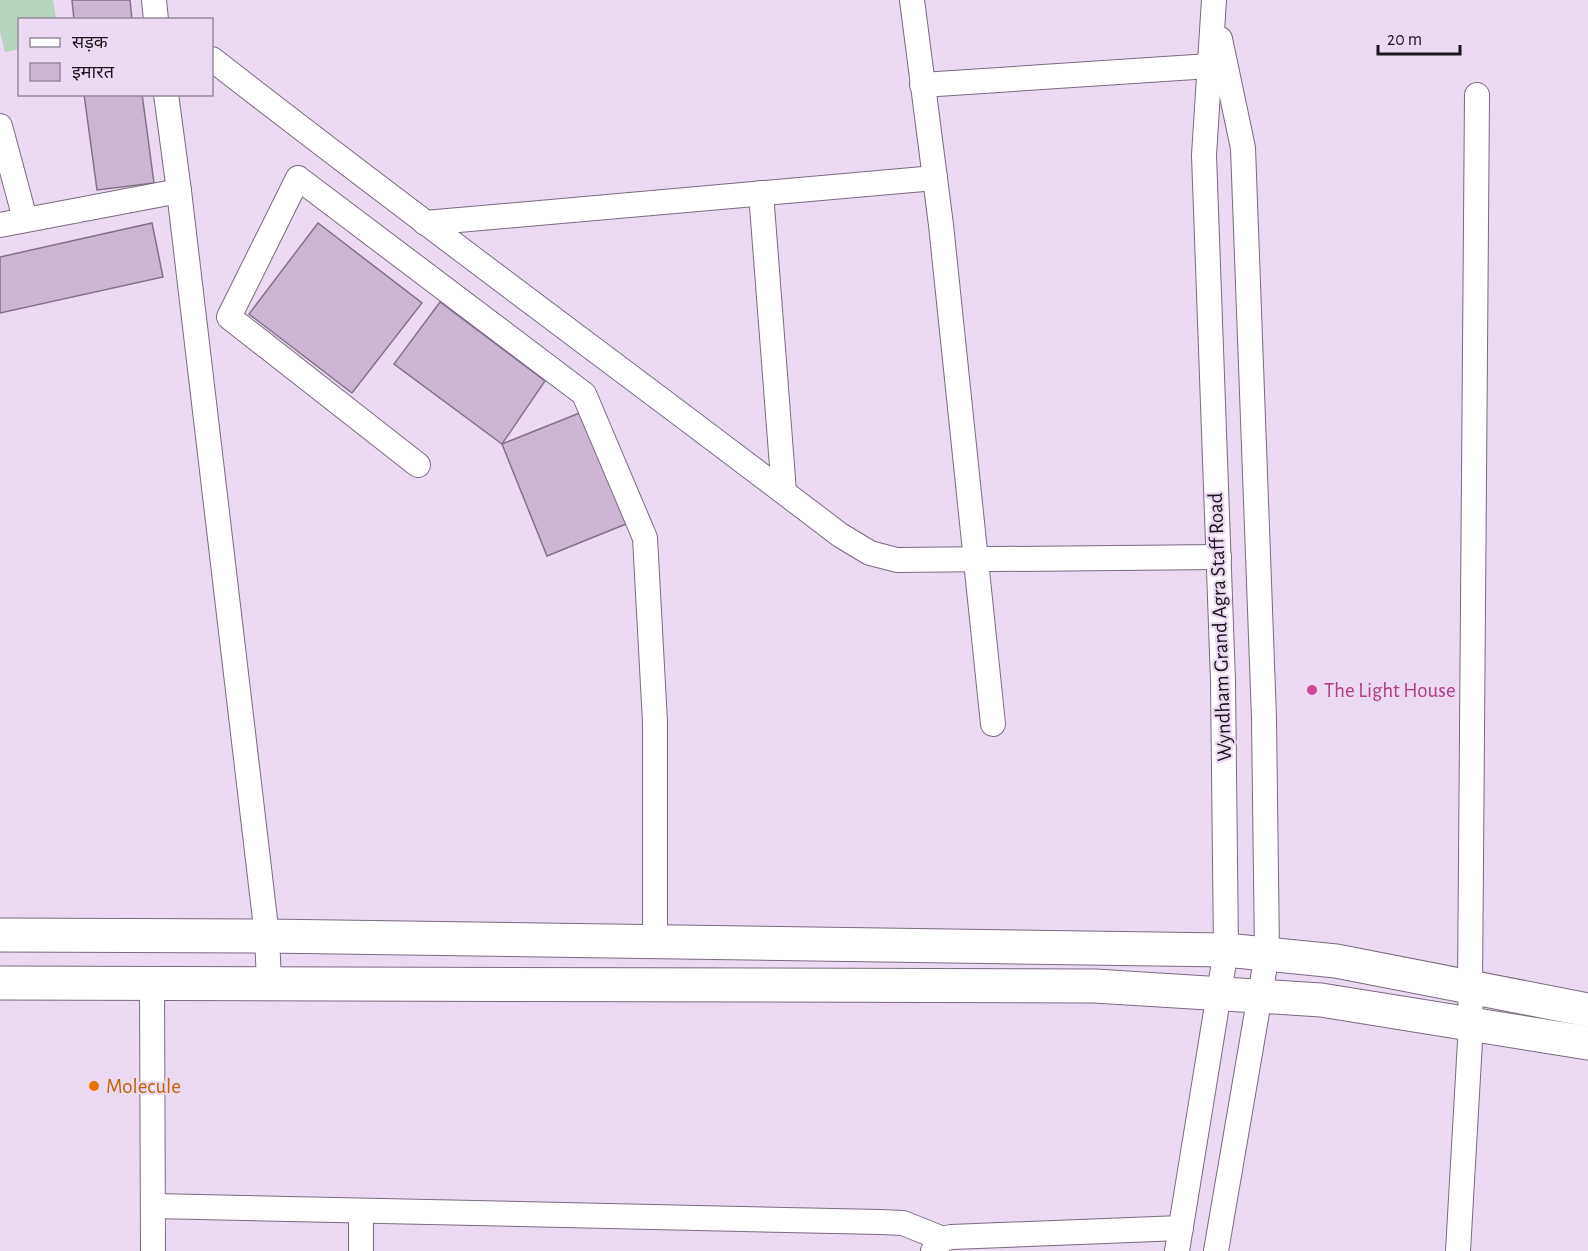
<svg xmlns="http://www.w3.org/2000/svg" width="1588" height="1251" font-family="'Alegreya Sans','Noto Sans Devanagari',sans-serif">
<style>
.green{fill:#b6d3be}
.building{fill:#ccb6d4;stroke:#827287;stroke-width:1.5}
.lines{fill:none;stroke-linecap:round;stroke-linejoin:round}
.street-casing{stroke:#7a6a7f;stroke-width:26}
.secondary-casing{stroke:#7a6a7f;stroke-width:35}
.street{stroke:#fff;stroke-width:24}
.secondary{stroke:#fff;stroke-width:33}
.hotel-dot{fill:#d1479c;stroke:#ebdaf1;stroke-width:2}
.food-dot{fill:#e8710a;stroke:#ebdaf1;stroke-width:2}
.labels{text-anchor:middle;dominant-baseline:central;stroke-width:4.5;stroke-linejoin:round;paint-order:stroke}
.street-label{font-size:21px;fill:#1a141c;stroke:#ebdaf1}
.hotel-label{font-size:21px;fill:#b23c85;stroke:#ebdaf1;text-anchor:start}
.food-label{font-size:21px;fill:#c56008;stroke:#ebdaf1;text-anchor:start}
</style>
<rect width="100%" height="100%" fill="#ebdaf1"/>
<polygon class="green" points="0,0 53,0 56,19 20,20 19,49 5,52 0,32"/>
<g class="building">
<polygon points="72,0 130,0 132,20 74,20"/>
<polygon points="84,94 142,94 154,183 97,190"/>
<polygon points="152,223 163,277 0,313 0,257"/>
<polygon points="318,223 422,303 352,393 249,314"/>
<polygon points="440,302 545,381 502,444 394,364"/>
<polygon points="582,412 626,524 547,556 502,444"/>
</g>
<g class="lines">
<defs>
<g id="street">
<polyline points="154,0 156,20"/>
<polyline points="912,0 941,225 993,724"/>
<path d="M212,59C419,221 631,375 840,535L870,553L897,560L1219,557"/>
<polyline points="922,85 1225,65"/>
<polyline points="166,94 179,191 267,936 269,982"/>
<polyline points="0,126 25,219"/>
<polyline points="761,193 784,492"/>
<polyline points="425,223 935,178"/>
<polyline points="0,225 179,191"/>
<polyline points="418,465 229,317 298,178 584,394 645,538 655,722 655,941"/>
<polyline points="152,984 153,1251"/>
<polyline points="153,1206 880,1222 903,1223 943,1239"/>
<polyline points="361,1211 361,1251"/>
<polyline points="933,1251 943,1239 951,1237 1181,1228"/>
<polyline points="1177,1251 1226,950 1223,681 1204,155 1214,0"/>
<polyline points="1216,1251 1267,954 1264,718 1243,148 1220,39"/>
<polyline points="1458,1251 1471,1024 1470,987 1477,95"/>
</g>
<g id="secondary">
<polyline points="0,935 267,936 1226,950 1336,961 1588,1010"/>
<polyline points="0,983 1095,986 1321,1000 1588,1043"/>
</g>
</defs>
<use href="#street" class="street-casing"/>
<use href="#secondary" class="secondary-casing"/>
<use href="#street" class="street"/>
<use href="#secondary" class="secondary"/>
</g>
<circle class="hotel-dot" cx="1312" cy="690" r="6"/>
<circle class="food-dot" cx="94" cy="1086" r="6"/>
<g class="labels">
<g class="street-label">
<text transform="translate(1220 627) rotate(-92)">Wyndham Grand Agra Staff Road</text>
</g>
<g class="hotel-label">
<text x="1324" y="690">The Light House</text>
</g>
<g class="food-label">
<text x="106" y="1086">Molecule</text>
</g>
</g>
<rect x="18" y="18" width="195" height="78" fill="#ebdaf1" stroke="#978b9c" stroke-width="1.5"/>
<rect x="30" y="38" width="30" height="9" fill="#ffffff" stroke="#978b9c" stroke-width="1.5"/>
<text x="72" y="48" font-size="18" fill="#1a141c">सड़क</text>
<rect x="30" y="63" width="30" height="18" fill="#ccb6d4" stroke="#978b9c" stroke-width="1.5"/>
<text x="72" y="78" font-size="18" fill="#1a141c">इमारत</text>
<path d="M1378 45v9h82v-9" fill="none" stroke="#1a141c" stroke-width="3"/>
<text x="1387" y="45" font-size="18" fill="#1a141c" stroke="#ebdaf1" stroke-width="4.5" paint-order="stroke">20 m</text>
</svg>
